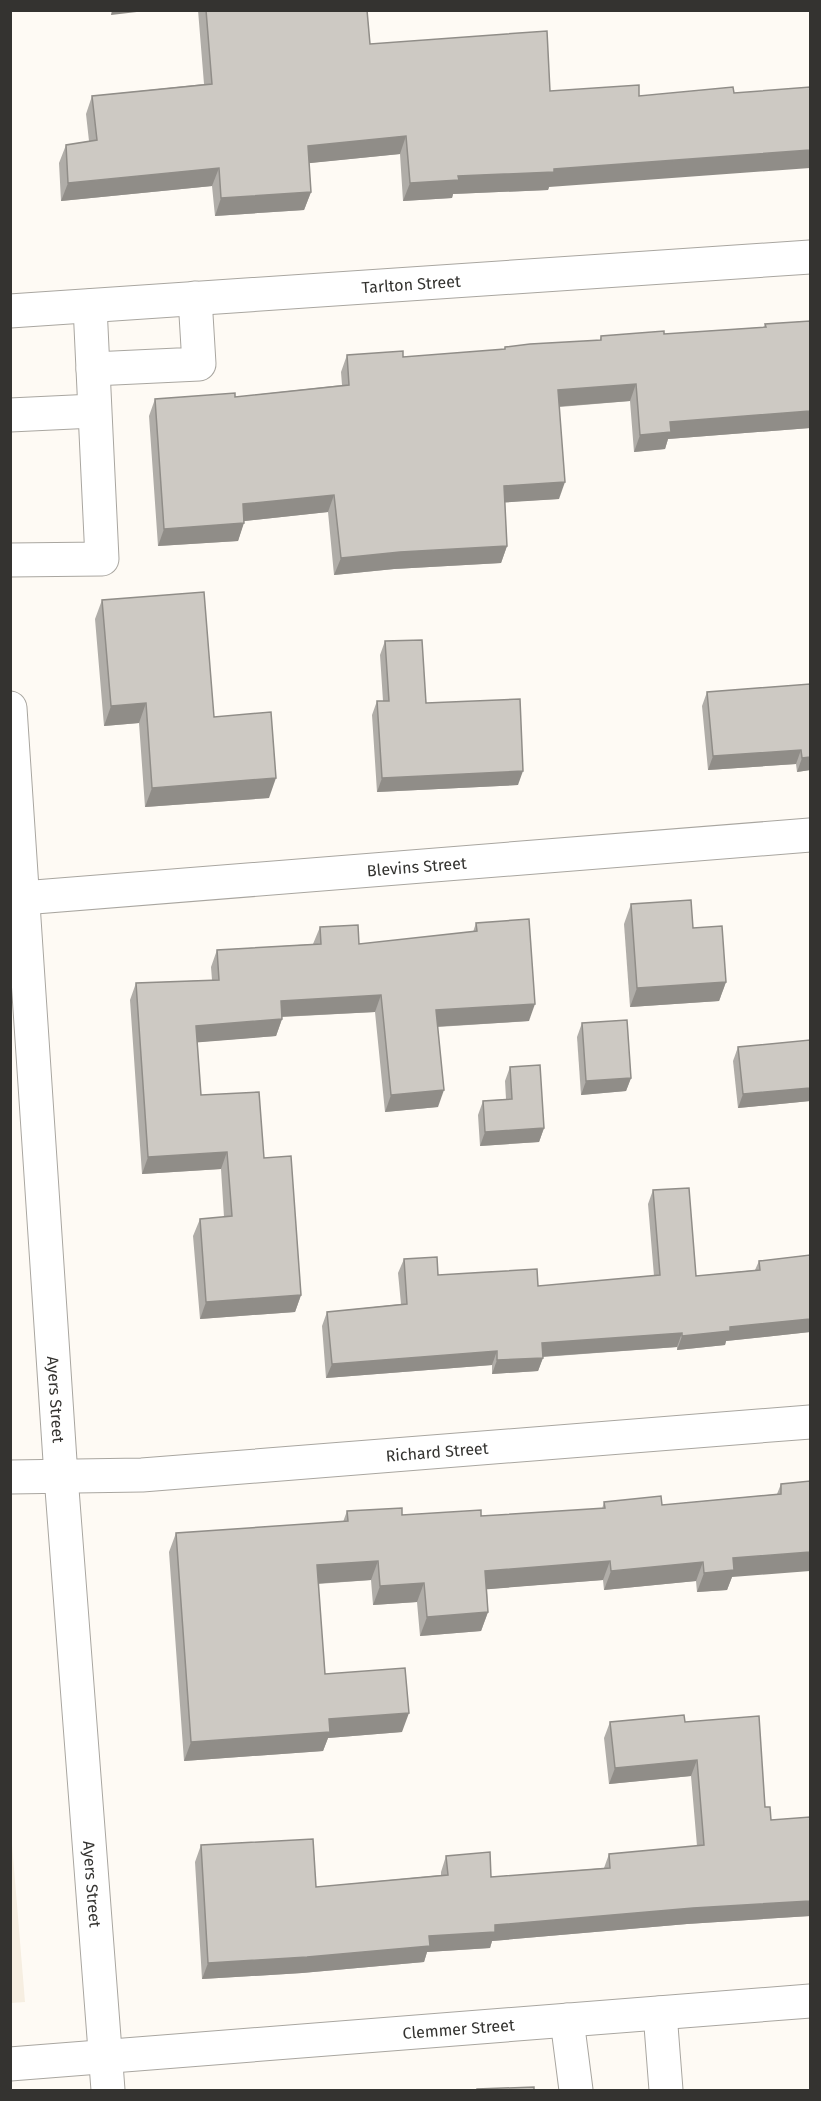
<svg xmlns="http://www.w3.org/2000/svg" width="821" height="2101" font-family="'Fira Sans',sans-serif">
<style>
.built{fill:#f6eee1}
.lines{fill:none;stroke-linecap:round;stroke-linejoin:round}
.minor-casing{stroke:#a9a6a0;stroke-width:35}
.major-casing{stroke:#a9a6a0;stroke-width:35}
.minor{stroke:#fff;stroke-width:33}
.major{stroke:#fff;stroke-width:33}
.wall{fill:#b0ada8}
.shaded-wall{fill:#908d88}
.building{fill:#cdc9c3;stroke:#908d88;stroke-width:1.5}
.labels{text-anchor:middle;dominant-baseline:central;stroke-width:4.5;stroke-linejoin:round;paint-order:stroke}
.street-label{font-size:16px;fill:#343330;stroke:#fff}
</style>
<rect width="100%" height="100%" fill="#fefaf4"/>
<polygon class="built" points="11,1832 25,2002 11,2003 10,2003"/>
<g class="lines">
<defs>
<g id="minor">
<path id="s1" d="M10,311L810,257"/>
<polyline points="93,369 199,364 195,298"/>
<polyline points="10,415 94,411"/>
<polyline points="10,560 102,559 90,306"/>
<path id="s2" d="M10,899L810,835"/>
<path id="s3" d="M10,1477L142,1475L810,1422"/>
<polyline points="660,2013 666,2090"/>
<polyline points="567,2020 576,2090"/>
<path id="s4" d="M10,2064L810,2001"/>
</g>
<g id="major">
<path id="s5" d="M10,708L61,1476L108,2090"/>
</g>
</defs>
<use href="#minor" class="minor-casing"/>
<use href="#major" class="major-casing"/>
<use href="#minor" class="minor"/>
<use href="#major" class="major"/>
</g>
<g class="wall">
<polygon points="198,10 367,10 370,44 549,187 548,190 453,194 452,198 403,201 400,154 309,163 311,192 304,210 215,216 212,186 61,201 59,163 66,145 89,141 86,114 92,96 204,84"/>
<polygon points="810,321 810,428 668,439 665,449 634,452 630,401 560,407 559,499 505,502 507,546 501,563 394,569 334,575 328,512 244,521 238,541 158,546 149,416 155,399 235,397 342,385 341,372 347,355 403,357 504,350 505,347 600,340 601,336 664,334 764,327 765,324"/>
<polygon points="102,600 214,717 269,798 145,807 139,723 104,726 95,619"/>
<polygon points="385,641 426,703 518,785 377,792 372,715 377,701 383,701 380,655"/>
<polygon points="810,684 810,770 797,772 796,764 708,770 702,706 707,692"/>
<polygon points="631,904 693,928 726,982 719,1001 630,1007 624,924"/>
<polygon points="476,923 529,1021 438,1027 438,1107 385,1112 375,1012 282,1017 282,1019 276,1036 197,1042 201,1095 264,1158 301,1295 295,1312 200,1319 193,1236 200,1219 224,1217 221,1169 142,1174 130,1000 136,983 212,980 211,967 217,950 313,944 320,927 359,944 473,932"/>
<polygon points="582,1023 631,1078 626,1091 581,1095 577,1037"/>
<polygon points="810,1040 810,1101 738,1108 733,1061 738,1047"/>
<polygon points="510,1067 544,1128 539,1142 480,1146 478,1115 483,1101 506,1099 505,1081"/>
<polygon points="653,1190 696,1276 755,1270 759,1261 810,1255 810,1332 726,1341 725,1345 677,1350 677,1347 543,1357 538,1371 492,1374 492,1365 326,1378 322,1326 327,1312 401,1304 398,1273 404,1259 438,1275 538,1286 654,1276 648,1204"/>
<polygon points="810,1481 732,1577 727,1590 697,1592 696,1581 604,1590 603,1580 487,1589 488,1612 481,1631 420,1636 417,1602 373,1605 371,1580 318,1584 325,1674 402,1732 328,1738 323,1751 184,1761 169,1552 176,1533 343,1522 347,1511 402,1515 481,1516 602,1509 604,1502 662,1505 777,1494 781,1484"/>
<polygon points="610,1722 685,1722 765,1807 771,1820 810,1817 810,1916 687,1924 492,1941 490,1948 427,1952 424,1962 302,1973 202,1979 195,1862 201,1845 316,1887 441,1875 441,1872 446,1856 491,1877 604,1868 609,1854 697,1846 691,1776 609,1784 604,1738"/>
</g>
<g class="shaded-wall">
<polygon points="112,10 154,10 111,15"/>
<polygon points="406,136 400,154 301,164 308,146"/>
<polygon points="810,150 810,168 549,187 548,190 453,194 452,198 403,201 410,183 458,176"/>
<polygon points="219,168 212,186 61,201 68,183"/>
<polygon points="311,192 304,210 215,216 221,198"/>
<polygon points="636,384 630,401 552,407 558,390"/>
<polygon points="810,411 810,428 668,439 665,449 634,452 640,435 670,422"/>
<polygon points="565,482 559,499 498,503 504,486"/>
<polygon points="334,495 328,512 236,522 243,504"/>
<polygon points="244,523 238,541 158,546 164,529"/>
<polygon points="507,546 501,563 394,569 334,575 341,558 400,552"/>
<polygon points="146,703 139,723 104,726 111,706"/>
<polygon points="801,750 796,764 708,770 713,756"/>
<polygon points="810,757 810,770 797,772 802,758"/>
<polygon points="523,771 518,785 377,792 382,778"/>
<polygon points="276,778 269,798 145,807 152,788"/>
<polygon points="726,982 719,1001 630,1007 637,988"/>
<polygon points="381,995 375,1012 275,1017 281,1001"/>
<polygon points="535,1004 529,1021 430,1027 436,1010"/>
<polygon points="282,1019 276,1036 190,1043 196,1026"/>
<polygon points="631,1078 626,1091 581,1095 586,1081"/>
<polygon points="810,1088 810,1101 738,1108 743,1094"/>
<polygon points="444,1090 438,1107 385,1112 391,1095"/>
<polygon points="544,1128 539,1142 480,1146 485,1132"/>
<polygon points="227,1152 221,1169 142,1174 148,1157"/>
<polygon points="301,1295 295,1312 200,1319 206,1302"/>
<polygon points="810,1319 810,1332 726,1341 725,1345 677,1350 682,1336 730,1327"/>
<polygon points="682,1333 677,1347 537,1357 542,1343"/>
<polygon points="497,1351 492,1365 326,1378 332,1364"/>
<polygon points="543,1358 538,1371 492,1374 497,1360"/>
<polygon points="810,1552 810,1571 732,1577 727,1590 697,1592 704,1573 733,1558"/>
<polygon points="378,1561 371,1580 310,1584 317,1565"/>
<polygon points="610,1561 603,1580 478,1590 485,1571"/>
<polygon points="703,1562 696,1581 604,1590 611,1571"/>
<polygon points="424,1583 417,1602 373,1605 380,1586"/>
<polygon points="488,1612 481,1631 420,1636 427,1617"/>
<polygon points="409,1713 402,1732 328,1738 323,1751 184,1761 191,1742 329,1719"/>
<polygon points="697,1760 691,1776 609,1784 615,1768"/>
<polygon points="810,1901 810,1916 687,1924 492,1941 490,1948 427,1952 424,1962 302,1973 202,1979 208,1963 429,1936 495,1925 693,1908"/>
</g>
<g class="building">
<polygon points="206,10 367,10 370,44 547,31 550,91 639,85 639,96 733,87 734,93 810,87 810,150 554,169 554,172 458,176 459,180 410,183 406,136 308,146 311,192 221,198 219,168 68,183 66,145 97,140 92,96 212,84"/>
<polygon points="810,321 810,411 670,422 671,432 640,435 636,384 558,390 565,482 504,486 507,546 400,552 341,558 334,495 243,504 244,523 164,529 155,399 235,393 235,397 349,385 347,355 403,351 403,357 505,349 505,347 530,344 601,340 601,336 664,331 664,334 766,327 765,324"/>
<polygon points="204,592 214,717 271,712 276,778 152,788 146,703 111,706 102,600"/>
<polygon points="422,640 426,703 520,699 523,771 382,778 377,701 389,701 385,641"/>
<polygon points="810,684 810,757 802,758 801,750 713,756 707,692"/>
<polygon points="691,900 693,928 722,926 726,982 637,988 631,904"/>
<polygon points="529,919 535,1004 436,1010 444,1090 391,1095 381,995 281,1001 282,1019 196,1026 201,1095 259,1092 264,1158 291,1156 301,1295 206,1302 200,1219 232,1216 227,1152 148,1157 136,983 219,980 217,950 321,944 320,927 358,925 359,944 477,931 476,923"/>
<polygon points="627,1020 631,1078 586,1081 582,1023"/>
<polygon points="810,1040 810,1088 743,1094 738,1047"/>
<polygon points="540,1065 544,1128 485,1132 483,1101 512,1099 510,1067"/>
<polygon points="689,1188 696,1276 760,1270 759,1261 810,1255 810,1319 730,1327 730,1331 682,1336 682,1333 542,1343 543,1358 497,1360 497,1351 332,1364 327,1312 407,1304 404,1259 437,1257 438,1275 537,1269 538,1286 660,1275 653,1190"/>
<polygon points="810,1481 810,1552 733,1558 734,1570 704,1573 703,1562 611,1571 610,1561 485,1571 488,1612 427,1617 424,1583 380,1586 378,1561 317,1565 325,1674 405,1668 409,1713 329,1719 330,1732 191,1742 176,1533 348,1521 347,1511 402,1508 402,1515 481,1510 481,1516 605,1508 604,1502 661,1496 662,1505 781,1494 781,1484"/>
<polygon points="684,1715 685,1722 759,1716 765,1807 770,1807 771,1820 810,1817 810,1901 693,1908 495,1925 495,1932 429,1936 430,1946 307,1957 208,1963 201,1845 313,1839 316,1887 448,1875 446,1856 490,1852 491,1877 610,1868 609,1854 704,1845 697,1760 615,1768 610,1722"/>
<polygon points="534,2087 534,2091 477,2091 477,2089"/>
</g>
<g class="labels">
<g class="street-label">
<text stroke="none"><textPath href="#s1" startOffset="402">Tarlton Street</textPath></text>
<text stroke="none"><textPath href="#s2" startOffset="408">Blevins Street</textPath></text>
<text stroke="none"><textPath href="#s5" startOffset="693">Ayers Street</textPath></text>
<text stroke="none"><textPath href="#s3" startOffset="428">Richard Street</textPath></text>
<text stroke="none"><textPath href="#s5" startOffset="1179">Ayers Street</textPath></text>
<text stroke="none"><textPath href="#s4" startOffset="450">Clemmer Street</textPath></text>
</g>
</g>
<rect width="821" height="2101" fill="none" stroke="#343330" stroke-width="24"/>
</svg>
